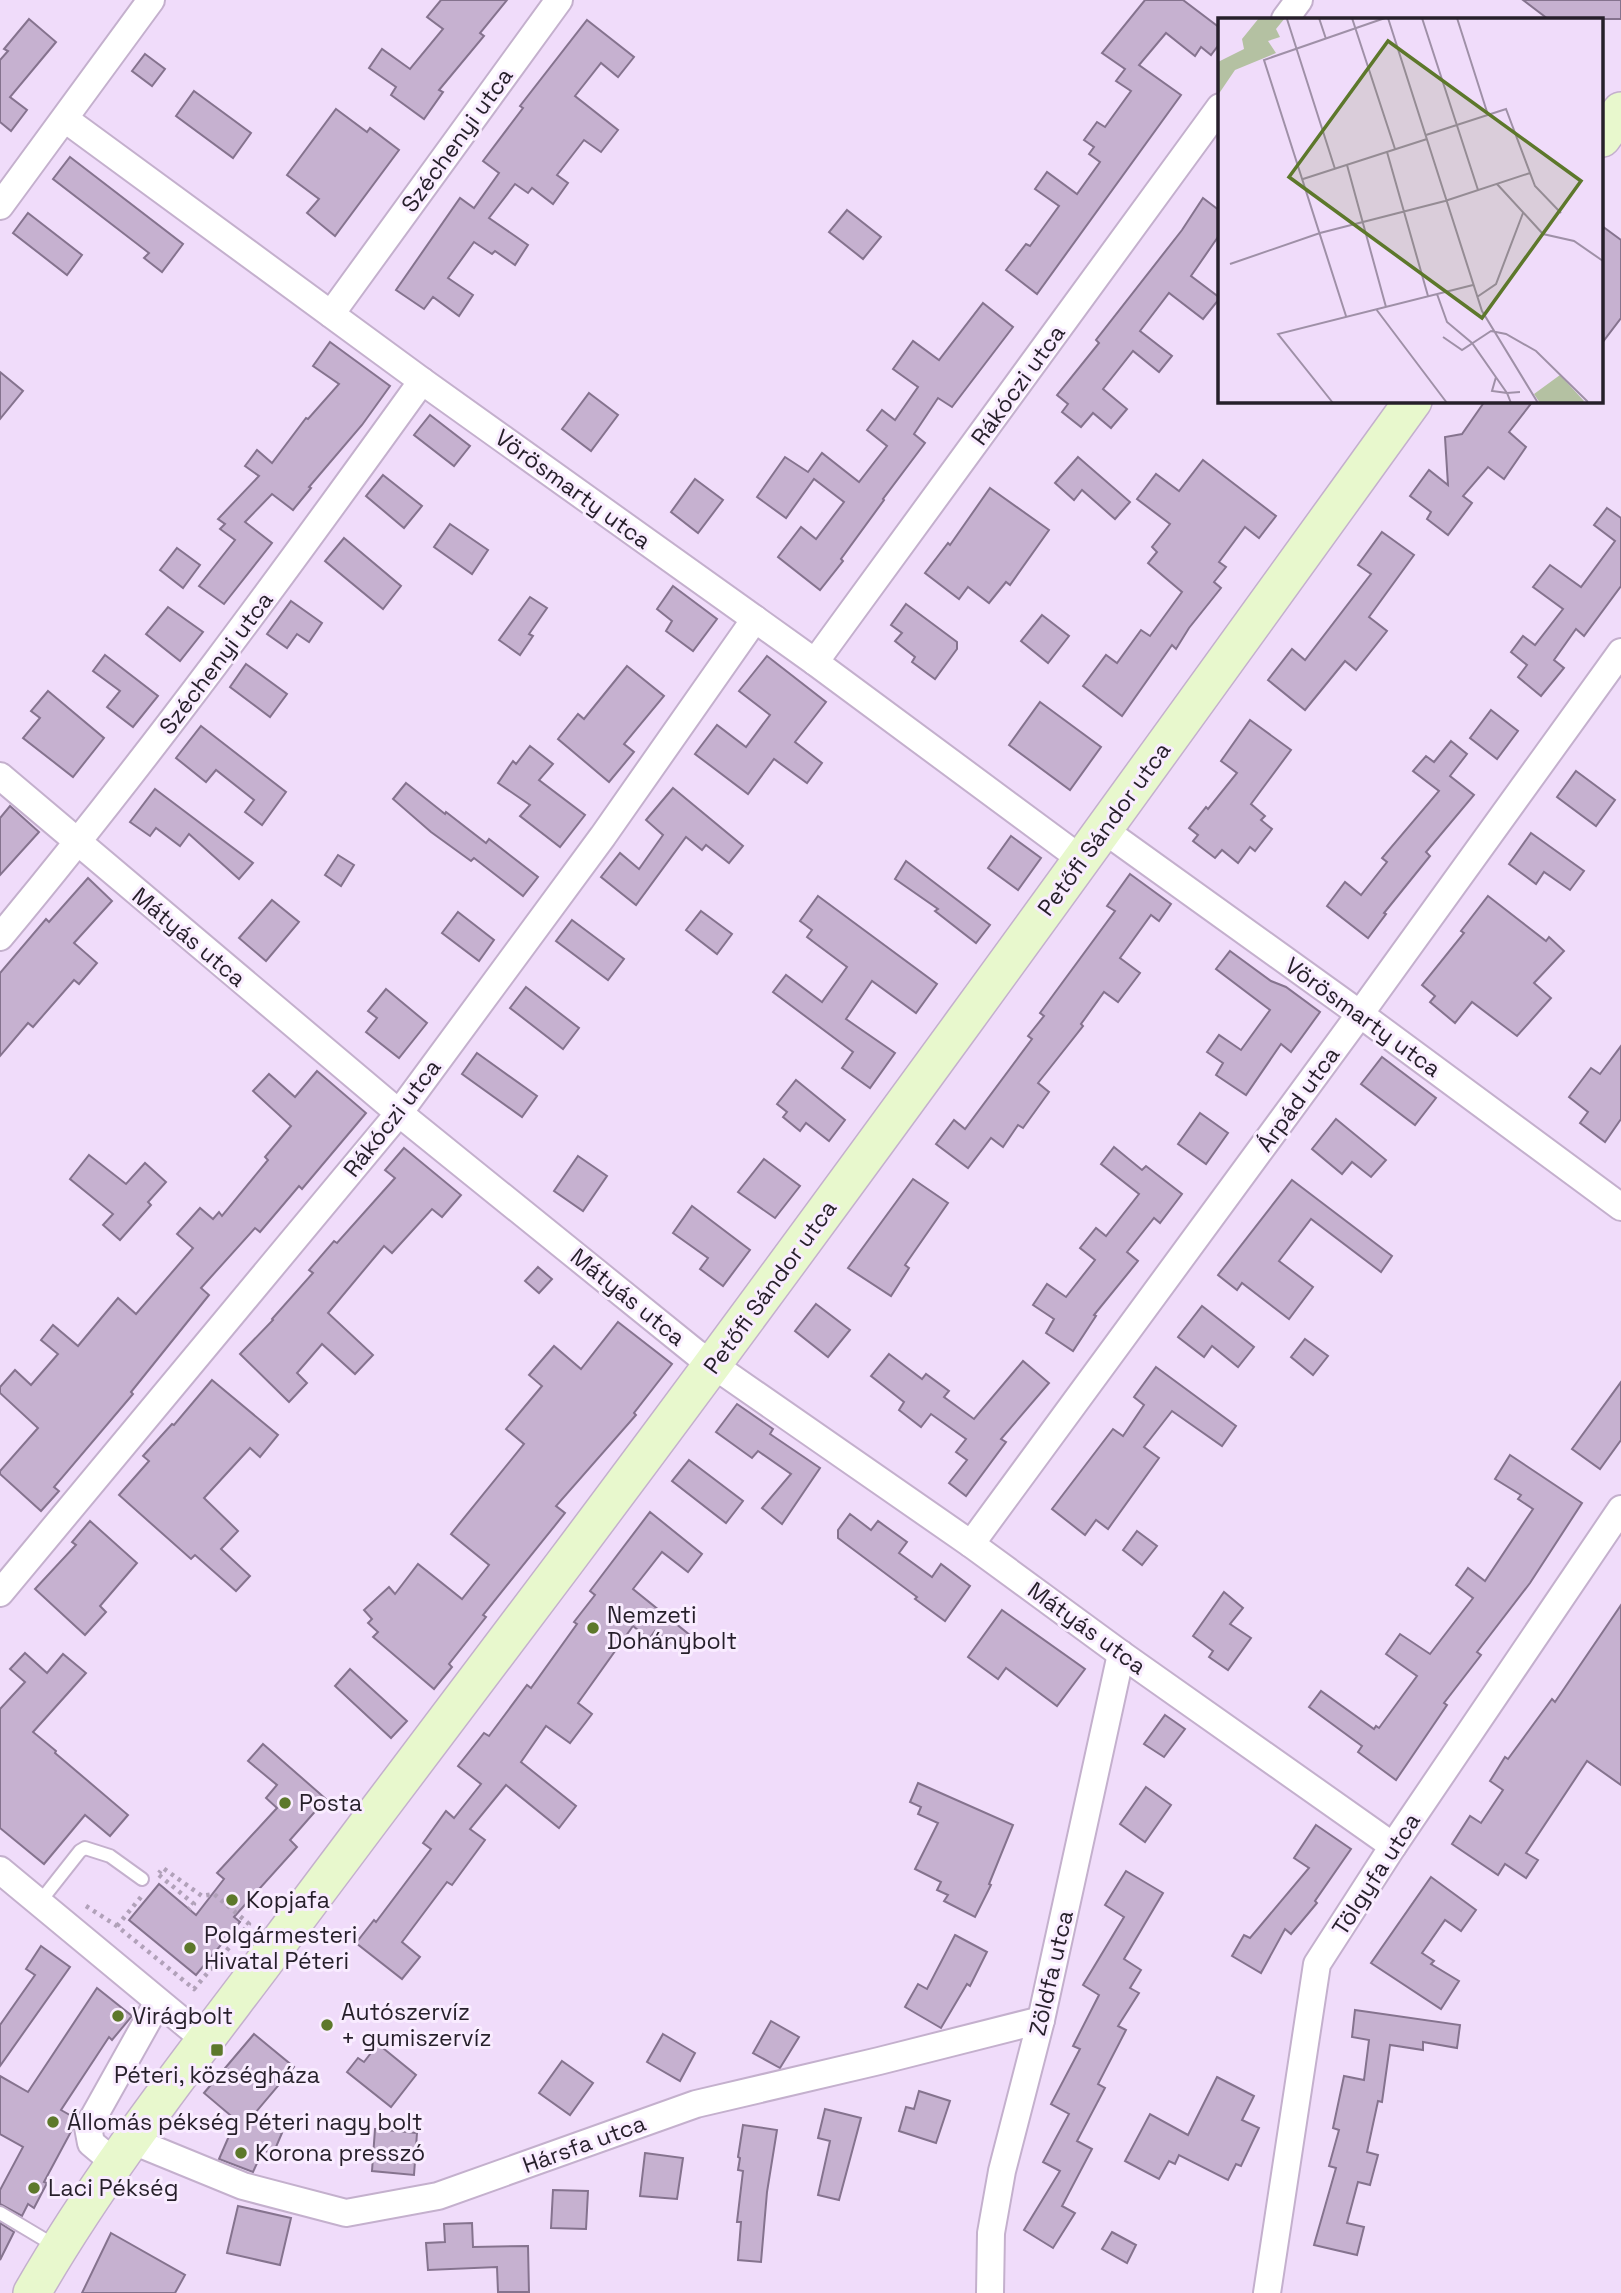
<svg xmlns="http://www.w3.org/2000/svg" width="1621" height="2293" font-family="'Space Grotesk',sans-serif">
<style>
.building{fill:#c6b1d0;stroke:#85738e;stroke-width:2}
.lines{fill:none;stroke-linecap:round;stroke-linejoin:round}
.lane-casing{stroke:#c4b0cd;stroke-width:16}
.street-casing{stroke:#c4b0cd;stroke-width:30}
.secondary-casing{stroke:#c4b0cd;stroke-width:40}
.path{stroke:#b1a1b9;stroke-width:4.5;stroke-dasharray:3.5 5;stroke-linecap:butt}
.lane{stroke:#fff;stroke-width:12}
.street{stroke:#fff;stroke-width:26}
.secondary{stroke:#e8f8cd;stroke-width:37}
.poi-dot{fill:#5d782b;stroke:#f9ecff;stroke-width:2.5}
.labels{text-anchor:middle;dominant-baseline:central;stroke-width:6;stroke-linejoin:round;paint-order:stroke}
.street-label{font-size:23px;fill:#261f2a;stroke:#f9ecff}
.poi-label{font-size:23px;fill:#261f2a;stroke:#f9ecff;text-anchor:start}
.inset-road{fill:none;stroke:#9f90a7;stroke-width:2}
.view{fill:#5d782b;fill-opacity:0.15;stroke:#5d782b;stroke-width:3.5}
.inset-edge{fill:none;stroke:#261f2a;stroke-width:3.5}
</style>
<rect width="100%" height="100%" fill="#f0dcfa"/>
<g class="building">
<polygon points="441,0 507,0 480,33 484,36 439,90 443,92 424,119 391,95 396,87 369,68 382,49 410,69 443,29 427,17"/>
<polygon points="1145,0 1183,0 1220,28 1220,43 1211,55 1201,47 1195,56 1166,33 1139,65 1181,95 1037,294 1006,270 1026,244 1030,246 1059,206 1035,189 1047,172 1077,194 1100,162 1089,154 1094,147 1084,140 1097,122 1105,127 1131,91 1116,81 1125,69 1102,53"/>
<polygon points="1523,0 1621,0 1621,19 1548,19"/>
<polygon points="29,19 56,42 10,97 27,110 11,131 0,122 0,60 8,51 4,49"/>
<polygon points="587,20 634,57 618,77 601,63 575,96 618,130 601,152 584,140 557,175 568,183 553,204 532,188 528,193 515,184 489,218 528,245 515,265 495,251 492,254 474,242 448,278 473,295 459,316 433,297 424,309 396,290 460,198 474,208 499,173 483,161 523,108 520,106"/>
<polygon points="145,54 165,69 152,86 132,71"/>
<polygon points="194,91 251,133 233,158 176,116"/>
<polygon points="336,109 367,132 370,128 399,150 335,236 307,213 319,199 287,175"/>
<polygon points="70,157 183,244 162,272 144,258 149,253 53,179"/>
<polygon points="1203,198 1220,211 1220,234 1191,276 1220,298 1203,319 1169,293 1140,331 1172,356 1159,372 1133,351 1103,389 1127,409 1111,428 1093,413 1081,427 1062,412 1068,404 1057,395 1099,343 1096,340 1182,230"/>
<polygon points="847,210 881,237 863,259 829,232"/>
<polygon points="28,213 82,255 67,275 13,233"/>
<polygon points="1602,226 1621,240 1621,318 1602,343"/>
<polygon points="983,303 1013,327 952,407 938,398 914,434 925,443 883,499 884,500 841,559 843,561 820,590 778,557 801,527 816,539 844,502 814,479 786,518 757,497 785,457 808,472 822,453 859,482 887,446 867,430 882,410 895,420 918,387 893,369 913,341 939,360"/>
<polygon points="330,342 390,386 362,425 309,487 311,488 293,510 272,494 245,522 272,543 224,604 199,586 235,540 220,529 225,524 218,519 259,476 245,466 257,450 272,463 306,418 308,419 339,384 313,366"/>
<polygon points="0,372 23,391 0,419"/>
<polygon points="589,393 618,415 591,451 562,429"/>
<polygon points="1485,401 1533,401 1509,432 1526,447 1504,479 1488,467 1463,496 1472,503 1448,535 1427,519 1431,512 1410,496 1429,470 1448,485 1445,437 1462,434"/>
<polygon points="430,415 470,446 454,466 414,435"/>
<polygon points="1078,457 1130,502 1115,519 1082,490 1074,500 1055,483"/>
<polygon points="1203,460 1276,516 1259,538 1245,527 1219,562 1226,567 1214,582 1221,588 1189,628 1176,649 1172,645 1122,716 1083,686 1106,655 1117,663 1141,630 1150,636 1182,592 1148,563 1157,552 1152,547 1170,524 1137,499 1156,474 1179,491"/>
<polygon points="383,475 422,506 404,528 366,496"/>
<polygon points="695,479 723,500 698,533 671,512"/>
<polygon points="990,488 1049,530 1010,585 1006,582 989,603 968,587 959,599 925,573 948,543 950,545"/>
<polygon points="1607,508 1621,518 1621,586 1584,636 1576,629 1554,660 1564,668 1541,696 1518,677 1527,665 1511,652 1523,636 1535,645 1563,609 1533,587 1550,565 1581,587 1615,541 1594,525"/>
<polygon points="450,524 488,550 472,574 434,547"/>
<polygon points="1382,532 1414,555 1369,617 1387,631 1356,670 1345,661 1305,710 1268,680 1292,649 1305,660 1371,574 1358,565"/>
<polygon points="344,538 401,586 383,609 325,561"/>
<polygon points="177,548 200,565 183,588 160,570"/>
<polygon points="673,586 717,619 693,651 666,631 672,621 657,609"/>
<polygon points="530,597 547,608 529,634 533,636 520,655 499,640"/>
<polygon points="291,601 322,623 309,642 297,634 287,648 267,634"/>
<polygon points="906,604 957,642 957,649 935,679 912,662 915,657 895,641 902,633 891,625"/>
<polygon points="168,607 203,632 180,661 146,634"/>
<polygon points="1042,615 1069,636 1048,663 1021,641"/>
<polygon points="105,655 158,696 133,727 107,707 120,691 93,671"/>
<polygon points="767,656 826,702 795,742 822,763 807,783 774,759 748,794 695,754 717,725 746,747 770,715 739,691"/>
<polygon points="246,664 287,694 270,717 230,687"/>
<polygon points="627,666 664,696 624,744 634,752 609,782 558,739 578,714 584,719"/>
<polygon points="48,691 104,738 73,777 23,738 40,718 31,711"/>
<polygon points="1040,702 1101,747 1070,790 1009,745"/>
<polygon points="1491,710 1518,731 1497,759 1470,738"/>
<polygon points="1250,720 1291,750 1251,804 1265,816 1261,820 1272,829 1255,851 1250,847 1238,863 1222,850 1215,858 1193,841 1198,835 1189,828 1206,807 1208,809 1237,773 1221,761"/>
<polygon points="201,726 286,792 262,825 245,812 254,800 216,770 206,782 176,758"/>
<polygon points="1451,741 1467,754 1450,776 1474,795 1426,852 1430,856 1384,913 1386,914 1368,938 1327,906 1345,882 1361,895 1387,862 1382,858 1439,791 1413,771 1426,756 1434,762"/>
<polygon points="530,746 553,764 539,780 585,815 560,847 520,816 530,805 498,783 513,761 516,764"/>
<polygon points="1576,771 1615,800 1596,826 1557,797"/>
<polygon points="406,783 445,814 446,812 486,843 489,839 538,877 523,896 474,858 471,861 431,832 393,799"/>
<polygon points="673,788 743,846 729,863 706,845 702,850 686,837 636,905 601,877 620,853 639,869 663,835 646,820"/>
<polygon points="155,789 253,863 239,879 189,834 180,846 156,828 150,836 130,822"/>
<polygon points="10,806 39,832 0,875 0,818"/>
<polygon points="1531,833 1584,871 1570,890 1544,872 1536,884 1509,864"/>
<polygon points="1011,836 1041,858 1018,890 988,868"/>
<polygon points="338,855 354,865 341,886 325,875"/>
<polygon points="906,861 990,925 976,943 935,911 938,909 895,879"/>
<polygon points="1130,874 1171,904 1159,921 1151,915 1120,958 1140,973 1118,1002 1104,992 1081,1024 1083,1026 1038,1083 1049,1092 1023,1128 1018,1125 1003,1147 991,1138 968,1168 936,1144 954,1120 965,1129 1032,1039 1028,1036 1044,1016 1040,1013 1115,911 1107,906"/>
<polygon points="88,878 112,901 74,943 97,963 79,984 74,980 33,1027 28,1023 0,1056 0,973 46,919 49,922"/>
<polygon points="818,896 937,984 916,1013 872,981 846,1019 895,1053 870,1088 842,1068 853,1052 773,992 786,975 822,1002 847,967 807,937 812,930 800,921"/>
<polygon points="1488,896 1546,941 1549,937 1564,951 1534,983 1551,998 1517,1036 1472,1002 1455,1023 1430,1002 1435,996 1422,985 1464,933 1461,931"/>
<polygon points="272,900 299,922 266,961 239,938"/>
<polygon points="701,911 732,934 717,954 686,930"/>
<polygon points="458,912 494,940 479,961 442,933"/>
<polygon points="572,920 624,959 608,980 556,941"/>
<polygon points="1230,951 1271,981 1286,987 1320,1012 1291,1052 1281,1044 1246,1095 1216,1075 1223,1063 1207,1052 1219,1035 1241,1050 1270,1010 1216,969"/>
<polygon points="526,987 579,1028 563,1049 510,1008"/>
<polygon points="386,989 427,1023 399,1058 366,1032 377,1018 368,1011"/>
<polygon points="1621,1046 1621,1119 1605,1142 1580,1123 1588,1112 1569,1097 1591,1068 1600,1074"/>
<polygon points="477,1053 537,1096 522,1117 462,1074"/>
<polygon points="1382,1057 1436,1098 1415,1125 1361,1084"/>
<polygon points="317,1071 366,1113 302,1189 299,1186 260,1232 255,1228 201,1288 209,1295 131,1392 133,1394 54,1487 59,1491 41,1511 0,1474 0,1471 38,1428 0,1393 0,1387 15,1370 31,1385 58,1354 41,1340 53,1325 78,1346 118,1298 136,1314 193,1248 177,1234 200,1208 213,1219 219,1212 222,1216 268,1160 265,1157 291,1126 253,1091 269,1074 295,1097"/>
<polygon points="796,1080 845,1120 829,1141 806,1123 800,1131 783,1117 787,1112 777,1104"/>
<polygon points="1200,1113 1228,1133 1206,1164 1178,1144"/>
<polygon points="1336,1119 1386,1160 1371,1177 1352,1162 1342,1174 1312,1149"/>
<polygon points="1114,1147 1142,1170 1146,1166 1182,1194 1160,1223 1154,1218 1127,1252 1138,1261 1094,1315 1096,1316 1073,1351 1046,1333 1054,1319 1033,1305 1047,1284 1066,1297 1095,1260 1080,1248 1096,1228 1106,1236 1139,1194 1101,1164"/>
<polygon points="404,1148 461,1195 442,1217 432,1209 392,1253 384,1246 328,1313 373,1355 355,1374 322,1344 297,1373 307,1383 289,1402 240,1354 273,1320 272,1319 313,1273 309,1270 334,1241 337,1243 395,1178 385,1170"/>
<polygon points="89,1155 126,1184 145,1163 166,1182 148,1202 151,1205 120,1240 103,1225 113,1214 70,1179"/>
<polygon points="578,1156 607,1176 583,1211 554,1191"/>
<polygon points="764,1159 800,1186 775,1218 738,1192"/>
<polygon points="913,1179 948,1203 905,1265 909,1268 891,1296 848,1268"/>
<polygon points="1292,1180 1392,1256 1381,1272 1311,1219 1279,1261 1313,1287 1289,1319 1242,1283 1237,1290 1218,1275"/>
<polygon points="692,1206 750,1250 723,1286 700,1269 708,1258 673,1233"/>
<polygon points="538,1267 552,1279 539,1293 525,1281"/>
<polygon points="816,1304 850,1330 828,1357 795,1331"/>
<polygon points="1202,1306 1254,1347 1238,1367 1212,1346 1204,1357 1178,1337"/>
<polygon points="618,1322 672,1364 634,1413 636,1415 556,1506 565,1513 483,1615 486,1617 449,1664 452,1667 434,1689 373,1637 378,1632 368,1623 372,1619 364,1610 389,1587 395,1594 418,1564 462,1599 489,1565 451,1534 524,1444 506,1429 542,1386 529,1375 554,1346 581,1369"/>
<polygon points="1305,1339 1328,1356 1313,1375 1291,1357"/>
<polygon points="889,1354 922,1379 926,1374 949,1391 944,1397 974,1419 1023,1361 1049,1383 1001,1439 1006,1442 966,1496 949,1483 967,1460 956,1452 966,1439 931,1414 921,1427 899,1410 904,1402 871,1376"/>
<polygon points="1156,1367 1236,1426 1222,1446 1172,1411 1144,1447 1159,1458 1108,1529 1096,1520 1085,1535 1052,1509 1113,1429 1123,1436 1144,1405 1134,1397"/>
<polygon points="212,1380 278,1435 260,1457 250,1448 204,1498 238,1531 221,1549 250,1576 236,1591 195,1555 191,1559 119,1495 149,1461 143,1456 172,1424 174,1425"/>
<polygon points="1621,1382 1621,1440 1600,1469 1572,1449"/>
<polygon points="737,1404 773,1429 770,1434 820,1468 782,1524 762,1508 791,1474 758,1451 752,1458 716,1432"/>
<polygon points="1510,1455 1582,1503 1530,1583 1477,1652 1481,1655 1444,1703 1447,1705 1396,1780 1358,1752 1362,1746 1309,1707 1321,1691 1374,1729 1376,1726 1379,1728 1417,1676 1386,1654 1400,1634 1430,1654 1473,1598 1456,1585 1468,1568 1485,1581 1533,1509 1518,1499 1521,1495 1495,1479"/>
<polygon points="689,1460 743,1501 726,1523 672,1481"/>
<polygon points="650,1512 702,1554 688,1572 662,1552 633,1589 691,1636 679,1650 655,1631 649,1639 633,1626 578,1703 592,1714 570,1743 546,1726 521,1762 576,1806 559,1828 506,1785 470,1829 485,1840 452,1885 447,1882 402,1942 420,1957 402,1979 356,1943 374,1920 376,1922 431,1849 423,1843 446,1811 454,1818 481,1784 458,1766 484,1733 489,1736 527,1685 531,1688 577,1624 574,1622 595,1595 590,1591"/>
<polygon points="850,1514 871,1530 878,1521 907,1542 899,1553 932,1577 941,1564 970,1586 945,1621 915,1599 917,1597 838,1538 838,1530"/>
<polygon points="90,1521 137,1563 100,1606 106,1612 85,1635 35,1589 76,1545 72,1542"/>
<polygon points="1137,1531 1157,1546 1142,1565 1123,1550"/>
<polygon points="1224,1592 1243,1608 1230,1624 1251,1638 1228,1670 1209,1657 1213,1651 1193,1636"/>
<polygon points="1621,1605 1621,1785 1587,1761 1526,1853 1538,1860 1526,1878 1505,1864 1498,1875 1452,1844 1470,1816 1481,1823 1503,1790 1490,1781 1505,1757 1508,1759 1552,1699 1555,1702"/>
<polygon points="1002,1610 1085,1669 1057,1706 1006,1668 998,1679 968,1657"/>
<polygon points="25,1653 47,1673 63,1654 86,1673 33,1732 56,1751 55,1753 128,1815 110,1836 85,1815 44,1864 0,1828 0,1709 25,1682 10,1669"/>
<polygon points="350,1669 407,1721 391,1738 335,1686"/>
<polygon points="1165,1715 1185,1729 1164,1757 1144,1744"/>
<polygon points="263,1744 326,1799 290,1840 297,1847 234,1917 240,1922 196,1975 129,1920 159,1884 196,1915 224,1879 217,1873 277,1808 266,1798 277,1785 248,1761"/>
<polygon points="918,1783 1013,1825 989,1884 991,1885 975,1917 944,1901 948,1895 937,1890 941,1882 915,1869 938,1823 918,1814 921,1807 910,1802"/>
<polygon points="1146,1787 1171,1805 1145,1842 1120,1824"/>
<polygon points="1316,1825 1351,1849 1315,1901 1317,1903 1291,1934 1285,1929 1261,1973 1232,1956 1244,1935 1250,1938 1309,1868 1294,1858"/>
<polygon points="1126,1871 1163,1893 1124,1959 1141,1970 1130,1988 1139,1993 1118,2026 1126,2030 1098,2084 1105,2088 1077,2141 1092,2149 1062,2206 1075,2213 1053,2248 1024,2230 1060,2171 1043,2162 1069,2114 1051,2104 1080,2049 1073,2046 1099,1995 1083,1985 1124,1917 1105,1905"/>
<polygon points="1431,1877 1476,1910 1461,1931 1445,1920 1422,1953 1434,1961 1431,1964 1459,1981 1441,2009 1371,1963"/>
<polygon points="955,1935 987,1952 970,1986 967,1984 941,2028 905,2007 918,1984 927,1989"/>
<polygon points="41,1946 70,1967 0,2066 0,2025 35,1975 26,1969"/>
<polygon points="97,1988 132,2016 112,2040 109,2037 61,2110 75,2118 73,2128 44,2182 47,2183 34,2208 28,2204 22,2216 0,2204 0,2190 23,2147 0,2134 0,2076 28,2092"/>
<polygon points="1355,2010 1460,2025 1457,2048 1423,2042 1423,2050 1390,2045 1382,2102 1378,2101 1367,2152 1378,2155 1370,2185 1358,2182 1347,2223 1364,2227 1357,2255 1314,2245 1336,2168 1329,2166 1339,2130 1333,2128 1344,2076 1364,2080 1369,2040 1352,2037"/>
<polygon points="771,2021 799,2037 780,2068 753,2053"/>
<polygon points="254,2034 294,2067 250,2119 282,2133 273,2154 263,2150 253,2172 219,2159 236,2120 204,2093"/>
<polygon points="663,2034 695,2053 680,2081 647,2062"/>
<polygon points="378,2044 416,2075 391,2107 347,2072 358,2058 364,2062"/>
<polygon points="562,2061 593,2083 570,2115 539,2093"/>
<polygon points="1217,2077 1254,2096 1242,2120 1259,2128 1241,2166 1236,2164 1228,2180 1179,2155 1175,2164 1169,2161 1159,2179 1125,2161 1150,2114 1188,2135"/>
<polygon points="919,2091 950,2101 936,2143 899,2131 906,2107 914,2109"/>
<polygon points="825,2109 861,2118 839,2200 818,2195 830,2141 818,2138"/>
<polygon points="743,2125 777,2130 767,2192 761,2262 738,2260 741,2222 737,2222 743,2171 738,2170 740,2158 738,2157"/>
<polygon points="375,2129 417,2133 414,2175 372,2171"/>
<polygon points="645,2153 683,2158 677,2199 640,2196"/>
<polygon points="553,2190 588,2191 586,2229 551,2228"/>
<polygon points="238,2206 291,2218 280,2265 227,2253"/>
<polygon points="0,2223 14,2232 0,2260"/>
<polygon points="472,2223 473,2247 528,2246 529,2292 498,2292 497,2267 428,2270 426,2243 445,2242 444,2224"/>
<polygon points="1112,2232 1136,2245 1127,2263 1102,2249"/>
<polygon points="111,2233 185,2275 175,2293 82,2293"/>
</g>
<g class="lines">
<defs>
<g id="lane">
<polyline points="39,1903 80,1851 85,1848 110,1856 142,1879"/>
<polyline points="0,2213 57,2247"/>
</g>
<g id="street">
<polyline points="1285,19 1299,0"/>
<polyline points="65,119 422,381 815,662 1081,859"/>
<polyline points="0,206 151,0"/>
<polyline points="331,314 559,0"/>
<polyline points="815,662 1220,107"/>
<polyline points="0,776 399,1113 696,1353 971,1544 1121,1654 1393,1846"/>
<polyline points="1104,830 1360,1014 1621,1207"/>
<path d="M0,937C149,758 286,570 422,381"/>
<polyline points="971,1544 1360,1014 1621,652"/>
<polyline points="0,1593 399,1113 603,836 755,619"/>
<polyline points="0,1870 205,2040"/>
<polyline points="133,2141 243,2186 346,2213 438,2196 696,2104 879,2061 1041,2020"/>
<polyline points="116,2164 91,2143 88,2127 158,2002"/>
<polyline points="990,2293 991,2233 1002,2171 1041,2020 1121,1654"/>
<polyline points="1267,2293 1317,1964 1393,1846 1621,1509"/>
</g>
<g id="secondary">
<polyline points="1602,138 1621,111"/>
<path d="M32,2293C98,2178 182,2071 262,1965C363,1830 464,1696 566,1561C853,1178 1133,789 1413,401"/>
</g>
</defs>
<use href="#lane" class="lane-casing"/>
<use href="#street" class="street-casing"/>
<use href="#secondary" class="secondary-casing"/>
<g class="path">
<polyline points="159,1875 194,1904 189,1909"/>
<polyline points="86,1906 117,1926 194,1989 249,1924 214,1894 202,1896 163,1868 159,1873"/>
<polyline points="117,1926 141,1897"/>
</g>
<use href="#lane" class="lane"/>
<use href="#street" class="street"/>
<use href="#secondary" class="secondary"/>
</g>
<g class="poi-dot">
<circle cx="593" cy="1628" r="7"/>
<circle cx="285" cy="1803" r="7"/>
<circle cx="232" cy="1900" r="7"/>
<circle cx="190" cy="1948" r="7"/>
<circle cx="118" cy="2016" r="7"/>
<circle cx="327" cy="2025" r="7"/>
<rect x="210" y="2043" width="14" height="14" rx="3.5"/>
<circle cx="53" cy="2122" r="7"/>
<circle cx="241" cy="2153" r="7"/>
<circle cx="34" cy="2188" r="7"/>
</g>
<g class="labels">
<g class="street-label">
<text transform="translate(457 140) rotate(-54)">Széchenyi utca</text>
<text transform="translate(1018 385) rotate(-54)">Rákóczi utca</text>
<text transform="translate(573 489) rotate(36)">Vörösmarty utca</text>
<text transform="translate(216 663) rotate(-53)">Széchenyi utca</text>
<text transform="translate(1104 829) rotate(-54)">Petőfi Sándor utca</text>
<text transform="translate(189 937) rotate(40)">Mátyás utca</text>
<text transform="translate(1363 1017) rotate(36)">Vörösmarty utca</text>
<text transform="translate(1298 1099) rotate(-54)">Árpád utca</text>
<text transform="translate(392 1118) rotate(-52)">Rákóczi utca</text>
<text transform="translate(770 1287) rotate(-54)">Petőfi Sándor utca</text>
<text transform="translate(628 1297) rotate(39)">Mátyás utca</text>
<text transform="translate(1087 1628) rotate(36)">Mátyás utca</text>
<text transform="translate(1376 1874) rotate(-57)">Tölgyfa utca</text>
<text transform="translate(1051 1973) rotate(-77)">Zöldfa utca</text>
<text transform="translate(584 2144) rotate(-20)">Hársfa utca</text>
</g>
<g class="poi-label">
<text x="607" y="1615">Nemzeti<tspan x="607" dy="26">Dohánybolt</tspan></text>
<text x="299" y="1803">Posta</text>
<text x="246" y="1900">Kopjafa</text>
<text x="204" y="1935">Polgármesteri<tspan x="204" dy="26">Hivatal Péteri</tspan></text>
<text x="341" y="2012">Autószervíz<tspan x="341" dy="26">+ gumiszervíz</tspan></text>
<text x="132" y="2016">Virágbolt</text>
<text x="217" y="2075" text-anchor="middle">Péteri, községháza</text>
<text x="67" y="2122">Állomás pékség Péteri nagy bolt</text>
<text x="255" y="2153">Korona presszó</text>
<text x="48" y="2188">Laci Pékség</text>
</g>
</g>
<g transform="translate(1218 18)">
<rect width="385" height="385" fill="#f0dcfa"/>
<path d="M41,0H67L58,11L62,19L50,23L58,35L17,52L0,77V44L26,31L24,21ZM342,357L366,383L364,385H322L316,376Z" fill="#b4c1a2"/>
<path class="inset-road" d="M101,0L108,21M134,0L177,131M170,0L264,293L320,385M204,0L260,172M239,0L270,97M69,1L117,151M208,117L288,91L317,168L343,195M169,134L210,278M129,147L168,289M85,161L209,121M279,166L325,216L356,223L385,243M12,246L102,215L227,183L312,155M219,276L229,304L254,325L289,375L302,374M259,279L278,266L305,195M158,291L229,385M128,298L46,42L167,0M225,319L244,332L273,313L288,316L318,333L370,384M278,359L274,373L289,375L293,385M115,385L60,316L255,267"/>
<path class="view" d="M170,23L363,163L264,300L71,159Z"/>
<rect width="385" height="385" class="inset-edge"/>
</g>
</svg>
